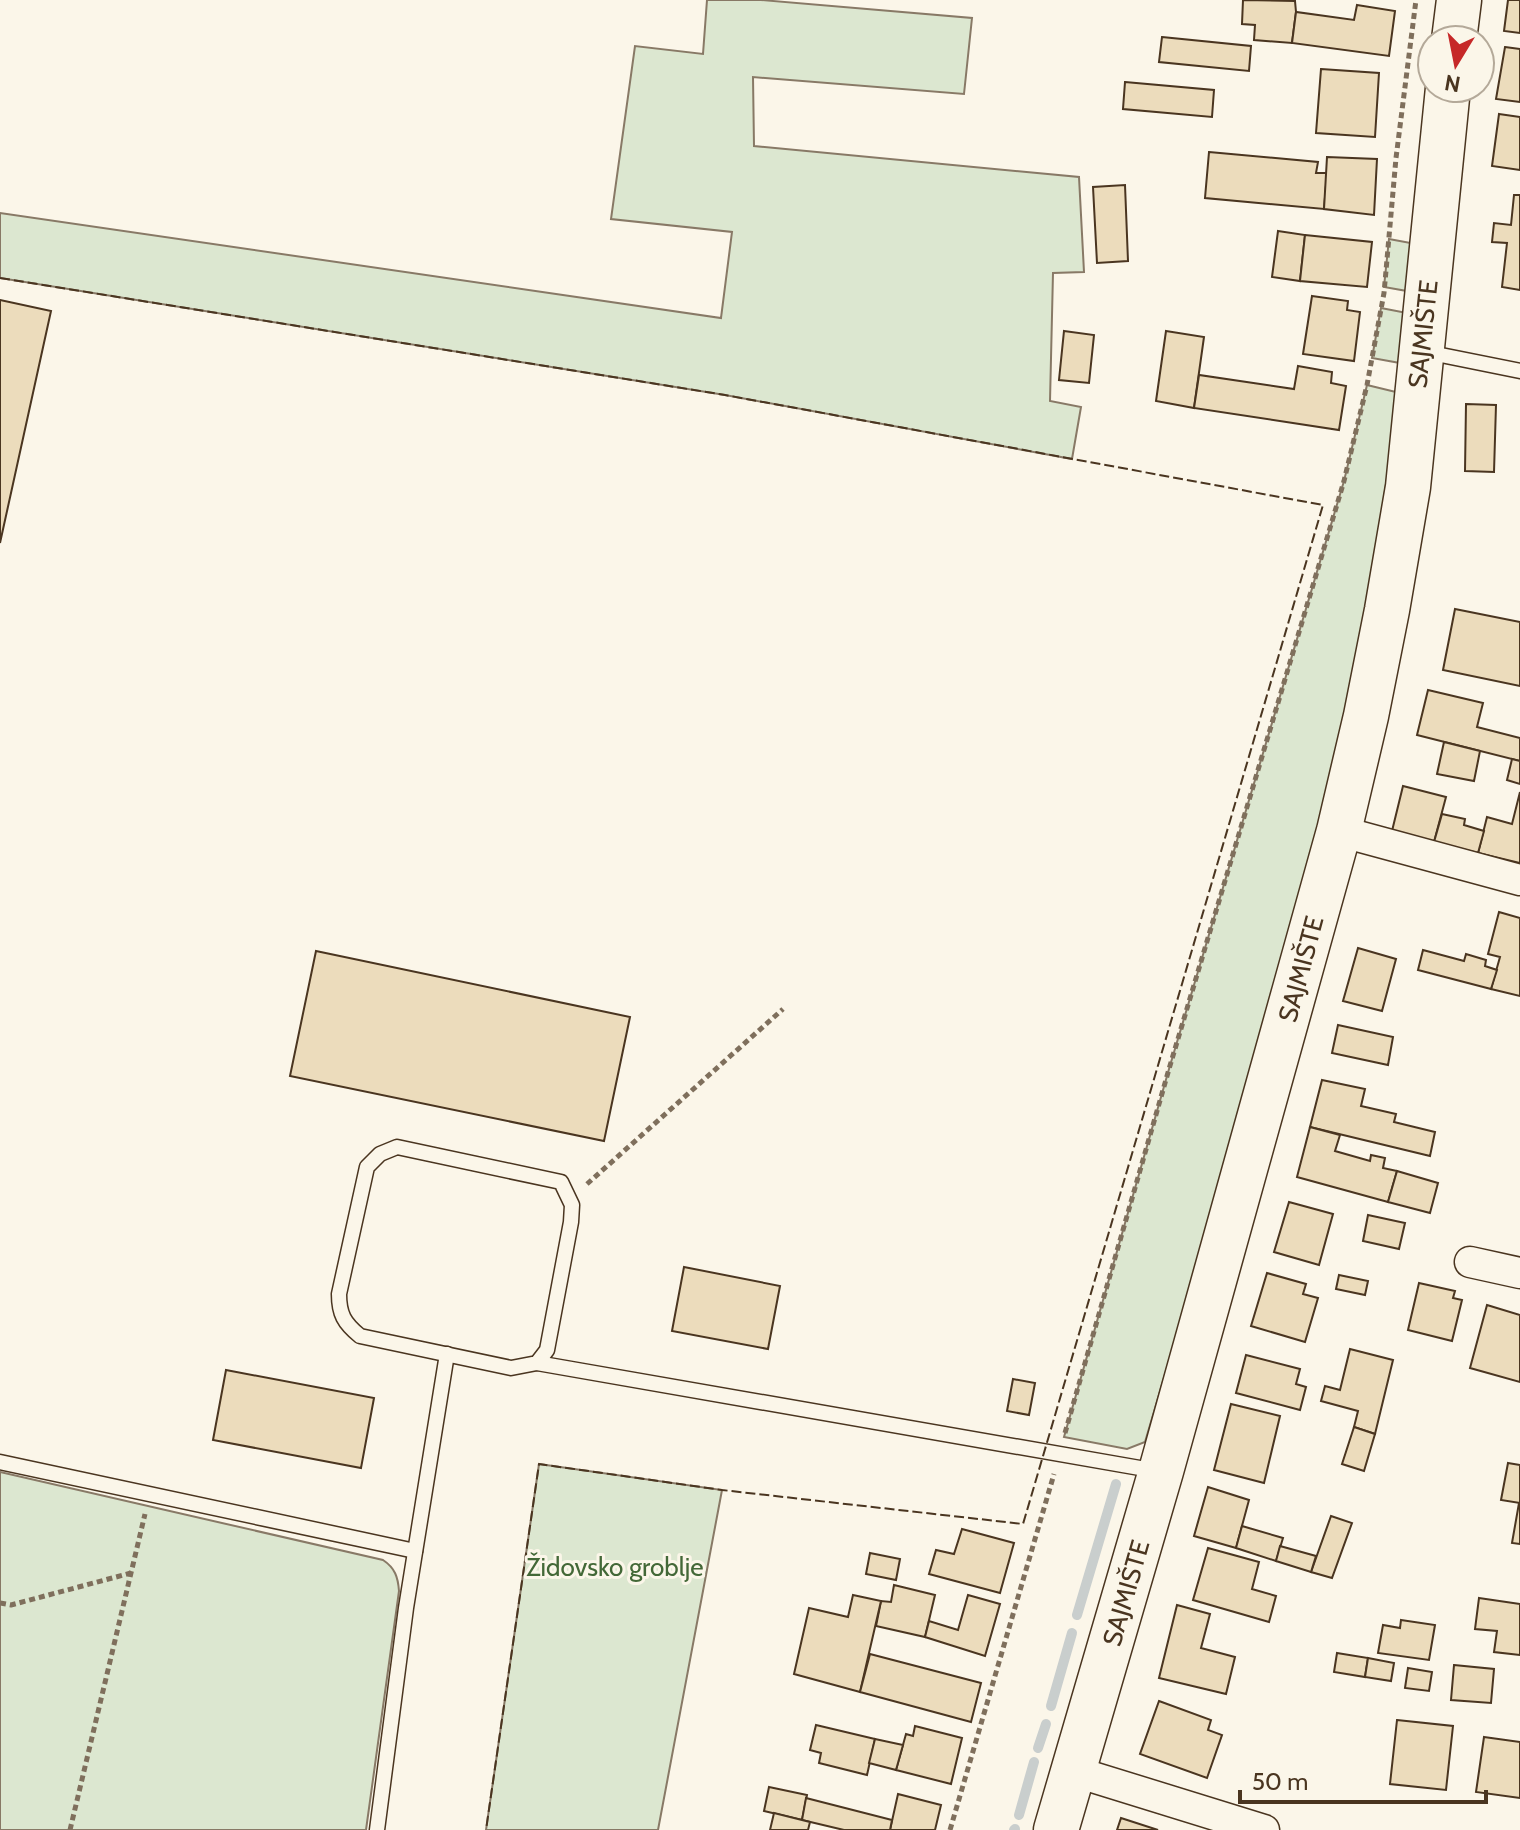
<svg xmlns="http://www.w3.org/2000/svg" width="1520" height="1830" font-family="Cabin,sans-serif">
<style>
.green{fill:#dce7d0;stroke:#887966;stroke-width:2}
.lines{fill:none;stroke-linecap:round;stroke-linejoin:round}
.stream{stroke:#c9cecd;stroke-width:10}
.building{fill:#ecdcbc;stroke:#4a3520;stroke-width:2}
.service-casing{stroke:#4a3520;stroke-width:17}
.minor-casing{stroke:#4a3520;stroke-width:33}
.primary-casing{stroke:#4a3520;stroke-width:47}
.path{stroke:#7f6f5c;stroke-width:5;stroke-dasharray:6 4;stroke-linecap:butt}
.service{stroke:#fbf6e9;stroke-width:14}
.minor{stroke:#fbf6e9;stroke-width:30}
.primary{stroke:#fbf6e9;stroke-width:44}
.fence{stroke:#4a3520;stroke-width:2;stroke-dasharray:10 4;stroke-linecap:butt}
.labels{text-anchor:middle;dominant-baseline:central;stroke-width:6;stroke-linejoin:round;paint-order:stroke}
.street-label{font-size:26px;fill:#4a3520;stroke:#fbf6e9}
.park-label{font-size:26px;fill:#436837;stroke:#fbf6e9}
</style>
<rect width="100%" height="100%" fill="#fbf6e9"/>
<g class="green">
<polygon points="707,0 761,0 972,18 964,94 753,77 754,146 1079,177 1084,272 1053,273 1050,401 1081,407 1072,459 725,395 0,278 0,213 721,318 732,232 611,219 635,46 703,54"/>
<polygon points="1389,239 1416,244 1407,291 1384,287"/>
<polygon points="1381,308 1407,313 1400,363 1372,358"/>
<polygon points="1367,385 1400,393 1377,543 1339,758 1219,1192 1145,1442 1127,1449 1064,1437 1169,1069 1344,481"/>
<polygon points="539,1464 722,1490 658,1830 486,1830"/>
<path d="M0,1472L383,1560C395,1568 398,1577 399,1591L366,1830H0Z"/>
</g>
<g class="lines">
<g class="stream">
<polyline points="1077,1615 1116,1484"/>
<polyline points="1051,1706 1072,1633"/>
<polyline points="1038,1748 1046,1724"/>
<polyline points="1019,1815 1034,1762"/>
<polyline points="1014,1830 1015,1829"/>
</g>
</g>
<g class="building">
<polygon points="1243,0 1295,1 1296,12 1292,43 1254,40 1255,25 1242,24"/>
<polygon points="1508,0 1520,0 1520,33 1504,31"/>
<polygon points="1357,5 1395,11 1389,56 1292,43 1296,12 1354,20"/>
<polygon points="1162,37 1251,46 1249,71 1159,62"/>
<polygon points="1505,47 1520,49 1520,102 1496,99"/>
<polygon points="1321,69 1379,73 1375,137 1316,133"/>
<polygon points="1125,82 1214,90 1212,117 1123,109"/>
<polygon points="1499,114 1520,117 1520,170 1492,166"/>
<polygon points="1209,152 1318,162 1316,173 1327,173 1324,209 1205,198"/>
<polygon points="1327,157 1377,159 1374,215 1324,209"/>
<polygon points="1125,185 1128,261 1097,263 1093,187"/>
<polygon points="1514,195 1520,195 1520,290 1502,287 1507,243 1492,242 1494,223 1511,225"/>
<polygon points="1278,231 1305,235 1300,281 1272,277"/>
<polygon points="1305,235 1372,242 1367,287 1300,281"/>
<polygon points="1312,296 1348,301 1347,310 1360,312 1354,361 1303,354"/>
<polygon points="0,300 51,311 0,543"/>
<polygon points="1064,331 1094,335 1089,383 1059,380"/>
<polygon points="1166,331 1204,337 1194,408 1156,401"/>
<polygon points="1298,366 1332,372 1331,383 1346,386 1339,430 1194,408 1199,375 1294,389"/>
<polygon points="1466,404 1496,405 1494,472 1465,471"/>
<polygon points="1455,609 1520,622 1520,686 1443,670"/>
<polygon points="1428,690 1483,703 1477,727 1520,738 1520,761 1417,735"/>
<polygon points="1444,742 1480,751 1474,781 1437,774"/>
<polygon points="1512,759 1520,761 1520,784 1507,780"/>
<polygon points="1403,786 1446,797 1434,842 1392,831"/>
<polygon points="1520,792 1520,863 1478,853 1487,817 1512,824"/>
<polygon points="1442,814 1465,819 1464,825 1484,831 1478,853 1434,842"/>
<polygon points="1499,912 1520,918 1520,996 1491,989 1500,957 1488,954"/>
<polygon points="1358,948 1396,959 1382,1011 1343,1001"/>
<polygon points="1423,950 1464,961 1466,954 1486,960 1485,966 1497,970 1491,989 1418,970"/>
<polygon points="316,951 630,1017 604,1141 290,1076"/>
<polygon points="1338,1025 1393,1037 1388,1065 1332,1053"/>
<polygon points="1322,1080 1365,1089 1361,1106 1396,1114 1394,1122 1435,1132 1430,1156 1310,1127"/>
<polygon points="1310,1127 1340,1135 1335,1151 1370,1161 1371,1155 1385,1158 1383,1168 1397,1171 1388,1202 1297,1177"/>
<polygon points="1397,1171 1438,1183 1430,1213 1388,1202"/>
<polygon points="1289,1202 1333,1214 1319,1265 1274,1252"/>
<polygon points="1368,1215 1405,1223 1399,1249 1363,1241"/>
<polygon points="684,1267 780,1286 768,1349 672,1331"/>
<polygon points="1267,1273 1306,1284 1303,1294 1318,1298 1305,1342 1251,1326"/>
<polygon points="1339,1275 1368,1281 1365,1295 1336,1289"/>
<polygon points="1419,1283 1455,1291 1453,1298 1462,1300 1452,1341 1408,1330"/>
<polygon points="1487,1305 1520,1315 1520,1382 1470,1368"/>
<polygon points="1350,1349 1393,1360 1375,1434 1354,1427 1358,1411 1321,1401 1325,1386 1340,1390"/>
<polygon points="1246,1355 1300,1369 1296,1384 1306,1387 1300,1410 1236,1393"/>
<polygon points="226,1370 374,1398 361,1468 213,1440"/>
<polygon points="1013,1379 1035,1383 1029,1415 1007,1411"/>
<polygon points="1231,1404 1280,1416 1264,1483 1214,1470"/>
<polygon points="1354,1427 1375,1434 1364,1471 1342,1464"/>
<polygon points="1508,1463 1520,1465 1520,1503 1501,1500"/>
<polygon points="1208,1487 1249,1500 1236,1548 1194,1536"/>
<polygon points="1519,1503 1520,1503 1520,1544 1512,1543"/>
<polygon points="1331,1516 1352,1523 1332,1578 1311,1572"/>
<polygon points="1242,1526 1283,1538 1276,1561 1236,1548"/>
<polygon points="962,1529 1014,1543 1000,1593 929,1574 936,1550 954,1554"/>
<polygon points="1280,1546 1316,1556 1311,1572 1276,1561"/>
<polygon points="1208,1548 1259,1562 1252,1589 1276,1596 1269,1622 1193,1600"/>
<polygon points="870,1553 900,1559 896,1580 866,1574"/>
<polygon points="894,1585 935,1595 925,1637 876,1626 881,1601 891,1602"/>
<polygon points="853,1595 881,1601 860,1692 794,1674 809,1608 848,1617"/>
<polygon points="968,1595 1000,1604 985,1656 925,1637 929,1621 958,1630"/>
<polygon points="1479,1598 1520,1604 1520,1655 1494,1652 1497,1631 1475,1629"/>
<polygon points="1177,1605 1210,1614 1201,1648 1235,1657 1226,1694 1159,1678"/>
<polygon points="1401,1620 1435,1625 1429,1660 1378,1653 1383,1625 1400,1628"/>
<polygon points="1337,1653 1368,1658 1365,1677 1334,1672"/>
<polygon points="870,1654 981,1683 971,1722 860,1692"/>
<polygon points="1368,1658 1394,1663 1391,1681 1365,1677"/>
<polygon points="1454,1665 1494,1669 1491,1703 1451,1700"/>
<polygon points="1408,1668 1432,1672 1429,1691 1405,1688"/>
<polygon points="1159,1701 1211,1720 1208,1730 1222,1735 1207,1778 1140,1754"/>
<polygon points="1397,1720 1453,1726 1446,1790 1390,1784"/>
<polygon points="816,1725 875,1739 867,1775 819,1763 821,1753 810,1750"/>
<polygon points="915,1726 962,1738 951,1784 896,1770 906,1734 913,1736"/>
<polygon points="1484,1737 1520,1742 1520,1798 1476,1792"/>
<polygon points="875,1739 903,1745 896,1770 869,1763"/>
<polygon points="769,1787 807,1795 802,1820 764,1811"/>
<polygon points="898,1794 941,1805 935,1830 890,1830"/>
<polygon points="806,1798 892,1820 890,1830 844,1830 802,1820"/>
<polygon points="774,1813 810,1822 808,1830 770,1830"/>
<polygon points="1121,1818 1158,1830 1117,1830"/>
</g>
<g class="lines">
<defs>
<g id="service">
<polyline points="1426,352 1520,371"/>
<path d="M397,1147L561,1182L572,1205L571,1222L547,1350L537,1363L511,1368L360,1336C344,1323 339,1314 339,1294L367,1167L380,1154Z"/>
<polyline points="537,1363 1157,1471"/>
<polyline points="0,1462 415,1551"/>
<polyline points="377,1830 406,1608 447,1354"/>
</g>
<g id="minor">
<polyline points="1339,831 1520,880"/>
<polyline points="1470,1262 1520,1273"/>
<polyline points="1073,1771 1264,1830"/>
</g>
<g id="primary">
<polyline points="1454,40 1459,0"/>
<polyline points="1056,1830 1161,1471 1339,831 1366,716 1387,610 1408,487 1448,88"/>
</g>
</defs>
<use href="#service" class="service-casing"/>
<use href="#minor" class="minor-casing"/>
<use href="#primary" class="primary-casing"/>
<g class="path">
<polyline points="587,1184 783,1009"/>
<polyline points="1065,1433 1169,1069 1344,481 1367,385 1384,293 1396,158 1416,0"/>
<polyline points="0,1603 11,1605 131,1573"/>
<polyline points="70,1830 145,1514"/>
<polyline points="950,1830 1054,1474"/>
</g>
<use href="#service" class="service"/>
<use href="#minor" class="minor"/>
<use href="#primary" class="primary"/>
<polyline class="fence" points="0,278 725,395 1323,505 1023,1524 722,1490 539,1464 486,1830"/>
</g>
<g class="labels">
<g class="street-label">
<text transform="translate(1423 334) rotate(-84)">SAJMIŠTE</text>
<text transform="translate(1301 969) rotate(-75)">SAJMIŠTE</text>
<text transform="translate(1126 1593) rotate(-74)">SAJMIŠTE</text>
</g>
<g class="park-label">
<text x="615" y="1567">Židovsko groblje</text>
</g>
</g>
<g transform="translate(1456 64) rotate(190)"><circle r="38" fill="#fbf6e9" stroke="#b4a999" stroke-width="2"/>
<path d="M0-6L14 30L0 20L-14 30Z" fill="#c62828"/>
<text y="-12" font-size="22" font-weight="bold" text-anchor="middle" fill="#4a3520">N</text>
</g>
<path d="M1240 1790v12h246v-12" fill="none" stroke="#4a3520" stroke-width="4"/>
<text x="1252" y="1790" font-size="24" fill="#4a3520" stroke="#fbf6e9" stroke-width="6" paint-order="stroke">50 m</text>
</svg>
